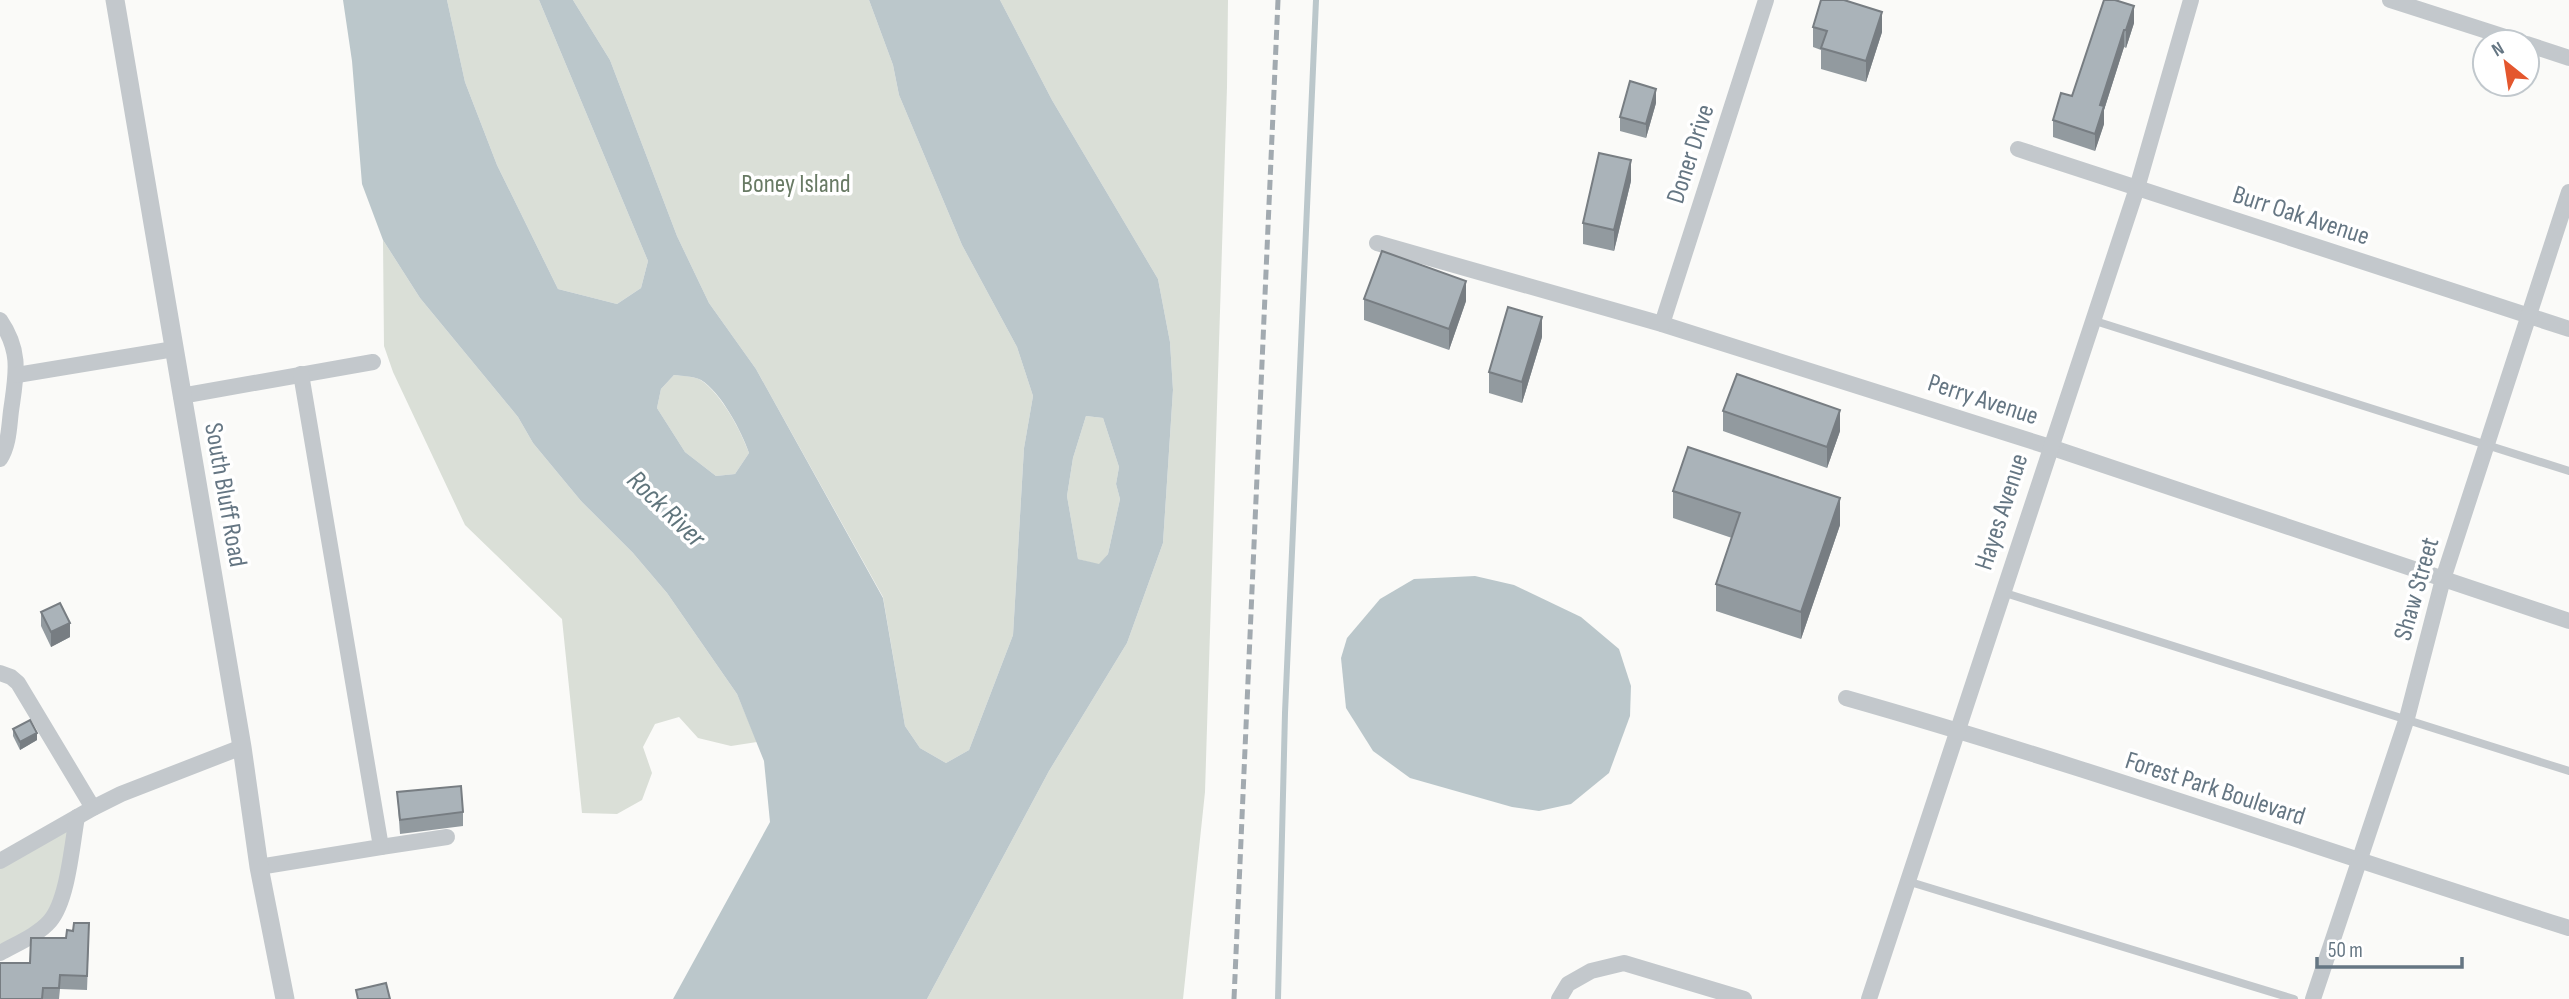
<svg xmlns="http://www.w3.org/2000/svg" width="2569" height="999" font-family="'Sofia Sans Condensed',sans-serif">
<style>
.green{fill:#dadfd7}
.water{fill:#bbc7cb;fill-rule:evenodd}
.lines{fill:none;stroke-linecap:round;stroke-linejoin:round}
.stream{stroke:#bbc7cb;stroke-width:6}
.service{stroke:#c3c8cc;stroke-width:8}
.minor{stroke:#c3c8cc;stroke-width:16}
.tertiary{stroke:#c3c8cc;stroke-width:19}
.rail{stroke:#a2aab0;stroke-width:5;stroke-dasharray:10 5;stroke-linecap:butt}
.wall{fill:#929a9f}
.shaded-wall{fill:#777d82}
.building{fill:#aab3b9;stroke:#777d82;stroke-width:2}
.labels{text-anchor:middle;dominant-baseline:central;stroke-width:7;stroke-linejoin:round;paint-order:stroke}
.street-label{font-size:26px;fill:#657683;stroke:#fff}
.park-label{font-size:26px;fill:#687a64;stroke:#fff}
.water-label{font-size:28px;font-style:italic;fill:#60757c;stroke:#fff}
</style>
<rect width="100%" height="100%" fill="#fafaf8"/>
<g class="green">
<polygon points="447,0 539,0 648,261 641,288 617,304 558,289 497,165 465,82"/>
<polygon points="573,0 869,0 893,65 899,95 962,245 1017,347 1033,396 1024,448 1013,635 969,750 946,763 920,748 905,726 883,597 756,369 709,303 677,236 610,60"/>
<polygon points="1000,0 1228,0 1227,87 1205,792 1183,999 927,999 1049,771 1127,643 1163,543 1173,390 1170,342 1158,279 1052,100"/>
<polygon points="383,240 420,298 518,417 533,443 581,501 633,553 667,593 737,694 757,742 731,746 698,738 679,717 655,724 643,747 652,773 642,800 617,814 582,813 562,619 465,525 393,372 384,346"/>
<path d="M674,375C683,376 695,376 702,381C722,395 741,431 749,453L735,474L716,476L685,452L657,408L661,389Z"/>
<polygon points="1086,416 1103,418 1119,467 1116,484 1120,499 1108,554 1099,565 1078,559 1067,496 1073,458"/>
<polygon points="77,817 56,912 0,953 0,861"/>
</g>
<g class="water">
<path d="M343,0H447L465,82L497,165L558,289L617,304L641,288L648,261L539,0H573L610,60L677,236L709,303L756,369L883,598L905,726L920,748L946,763L969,750L1013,635L1024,448L1033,396L1017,347L962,245L899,95L893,65L869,0H1000L1052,100L1158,279L1170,342L1173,390L1163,543L1127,643L1049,771L927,999H673L770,822L764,761L737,694L667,593L633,553L581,501L533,443L518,417L420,298L383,240L362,184L352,61ZM674,375C682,376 694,376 701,380C721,392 742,432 749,453L735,474L716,476L685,452L657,408L661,389ZM1086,416L1103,418L1119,467L1116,484L1120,499L1108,554L1099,564L1078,559L1067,496L1073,458Z"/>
<polygon points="1475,576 1514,585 1581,617 1619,649 1631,686 1630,716 1609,773 1571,804 1539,811 1512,807 1410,778 1373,751 1346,708 1341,658 1347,638 1380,599 1414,579"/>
</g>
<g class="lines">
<polyline class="stream" points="1278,999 1285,713 1316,0"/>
<g class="service">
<polyline points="2092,320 2569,471"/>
<polyline points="2002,592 2569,771"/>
<polyline points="1907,881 2294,999"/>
</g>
<g class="minor">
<polyline points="2390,0 2521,42"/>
<polyline points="2527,44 2569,58"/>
<polyline points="2018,149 2569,329"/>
<polyline points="1377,243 1662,324 2050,447 2569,621"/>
<path d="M0,320C22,352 16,375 11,411C9,427 9,445 0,459"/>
<polyline points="1662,324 1766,0"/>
<polyline points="17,375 174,349"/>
<polyline points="181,396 373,362"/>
<polyline points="0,673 11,677 18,683 93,808"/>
<path d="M1846,698C2089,767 2328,852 2569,928"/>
<polyline points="381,847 447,837"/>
<polyline points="0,861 93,808 121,794 242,747"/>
<polyline points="259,867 381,847 301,374"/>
<path d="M0,953C16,944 38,935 50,921C68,900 72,844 77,817"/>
<polyline points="1559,999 1568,984 1591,971 1624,963 1744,999"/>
<polyline points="1869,999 2137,188 2191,0"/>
<polyline points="2313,999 2407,718 2443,579 2569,192"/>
</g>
<polyline class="tertiary" points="115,0 242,747 259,867 285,999"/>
<polyline class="rail" points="1234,999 1278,0"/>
</g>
<g class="wall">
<polygon points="2104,0 2134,23 2126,48 2124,47 2104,110 2104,124 2095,151 2053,137 2053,120 2072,96"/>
<polygon points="1813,27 1882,32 1866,82 1821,69 1821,50 1813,47"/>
<polygon points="1656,103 1646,138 1620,131 1620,117"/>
<polygon points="1631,181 1614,251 1583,244 1583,223"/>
<polygon points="1364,299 1466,301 1449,350 1364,320"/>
<polygon points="1542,337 1522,403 1489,393 1489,372"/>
<polygon points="1723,411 1840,431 1827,468 1723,431"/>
<polygon points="1673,491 1840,525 1801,639 1716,611 1716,584 1732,538 1673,518"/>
<polygon points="41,612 70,637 51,647 41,626"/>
<polygon points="13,729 37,740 20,750 13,736"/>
<polygon points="397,792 463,812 463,826 400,834"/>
<polygon points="89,937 87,990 60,989 59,999 0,999 30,963 66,938"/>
</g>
<g class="shaded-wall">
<polygon points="2134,6 2134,23 2126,48 2126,30"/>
<polygon points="1882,12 1882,32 1866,82 1866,61"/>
<polygon points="2124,30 2124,47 2104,110 2104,124 2095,151 2095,134 2100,105"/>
<polygon points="1656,89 1656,103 1646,138 1646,124"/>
<polygon points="1631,160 1631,181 1614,251 1614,230"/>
<polygon points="1466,281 1466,301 1449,350 1449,329"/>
<polygon points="1542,317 1542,337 1522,403 1522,382"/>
<polygon points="1840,410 1840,431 1827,468 1827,447"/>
<polygon points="1840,498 1840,525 1801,639 1801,612"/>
<polygon points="70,623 70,637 51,647 51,632"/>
<polygon points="37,733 37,740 20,750 20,742"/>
</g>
<g class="building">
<polygon points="1821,0 1844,0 1882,12 1866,61 1821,48 1827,31 1813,27"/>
<polygon points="2104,0 2115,0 2134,6 2126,30 2124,30 2100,105 2104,106 2095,134 2053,120 2061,93 2072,96"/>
<polygon points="1630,81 1656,89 1646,124 1620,117"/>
<polygon points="1599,153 1631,160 1614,230 1583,223"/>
<polygon points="1382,251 1466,281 1449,329 1364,299"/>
<polygon points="1508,307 1542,317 1522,382 1489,372"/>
<polygon points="1737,374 1840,410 1827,447 1723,411"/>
<polygon points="1688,447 1840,498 1801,612 1716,584 1740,513 1673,491"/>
<polygon points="60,603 70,623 51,632 41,612"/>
<polygon points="30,720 37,733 20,742 13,729"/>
<polygon points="461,786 463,812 400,820 397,792"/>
<polygon points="74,923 89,923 87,976 60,975 59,988 43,988 42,999 0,999 0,963 30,963 31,938 66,938 67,930 73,931"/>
<polygon points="386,983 390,999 358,999 356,990"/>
</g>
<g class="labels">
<g class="street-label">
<text transform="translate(1691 154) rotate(-72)">Doner Drive</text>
<text transform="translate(2301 216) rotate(18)">Burr Oak Avenue</text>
<text transform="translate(1983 400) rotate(18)">Perry Avenue</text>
<text transform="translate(225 495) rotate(80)">South Bluff Road</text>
<text transform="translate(2002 512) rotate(-72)">Hayes Avenue</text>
<text transform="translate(2417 589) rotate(-74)">Shaw Street</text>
<text transform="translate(2215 789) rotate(18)">Forest Park Boulevard</text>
</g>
<g class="park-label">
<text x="796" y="184">Boney Island</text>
</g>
<g class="water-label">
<text transform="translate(666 509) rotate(44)">Rock River</text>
</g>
</g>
<g transform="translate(2506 63) rotate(330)"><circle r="33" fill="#ffffff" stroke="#c1c8cd" stroke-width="2"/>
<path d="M0-5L12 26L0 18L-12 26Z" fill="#e4572e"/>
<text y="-10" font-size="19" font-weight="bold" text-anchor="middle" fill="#657683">N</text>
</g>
<path d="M2317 957v10h145v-10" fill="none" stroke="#657683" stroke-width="3.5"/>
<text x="2328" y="957" font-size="21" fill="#657683" stroke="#ffffff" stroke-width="5" paint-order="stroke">50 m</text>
</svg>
